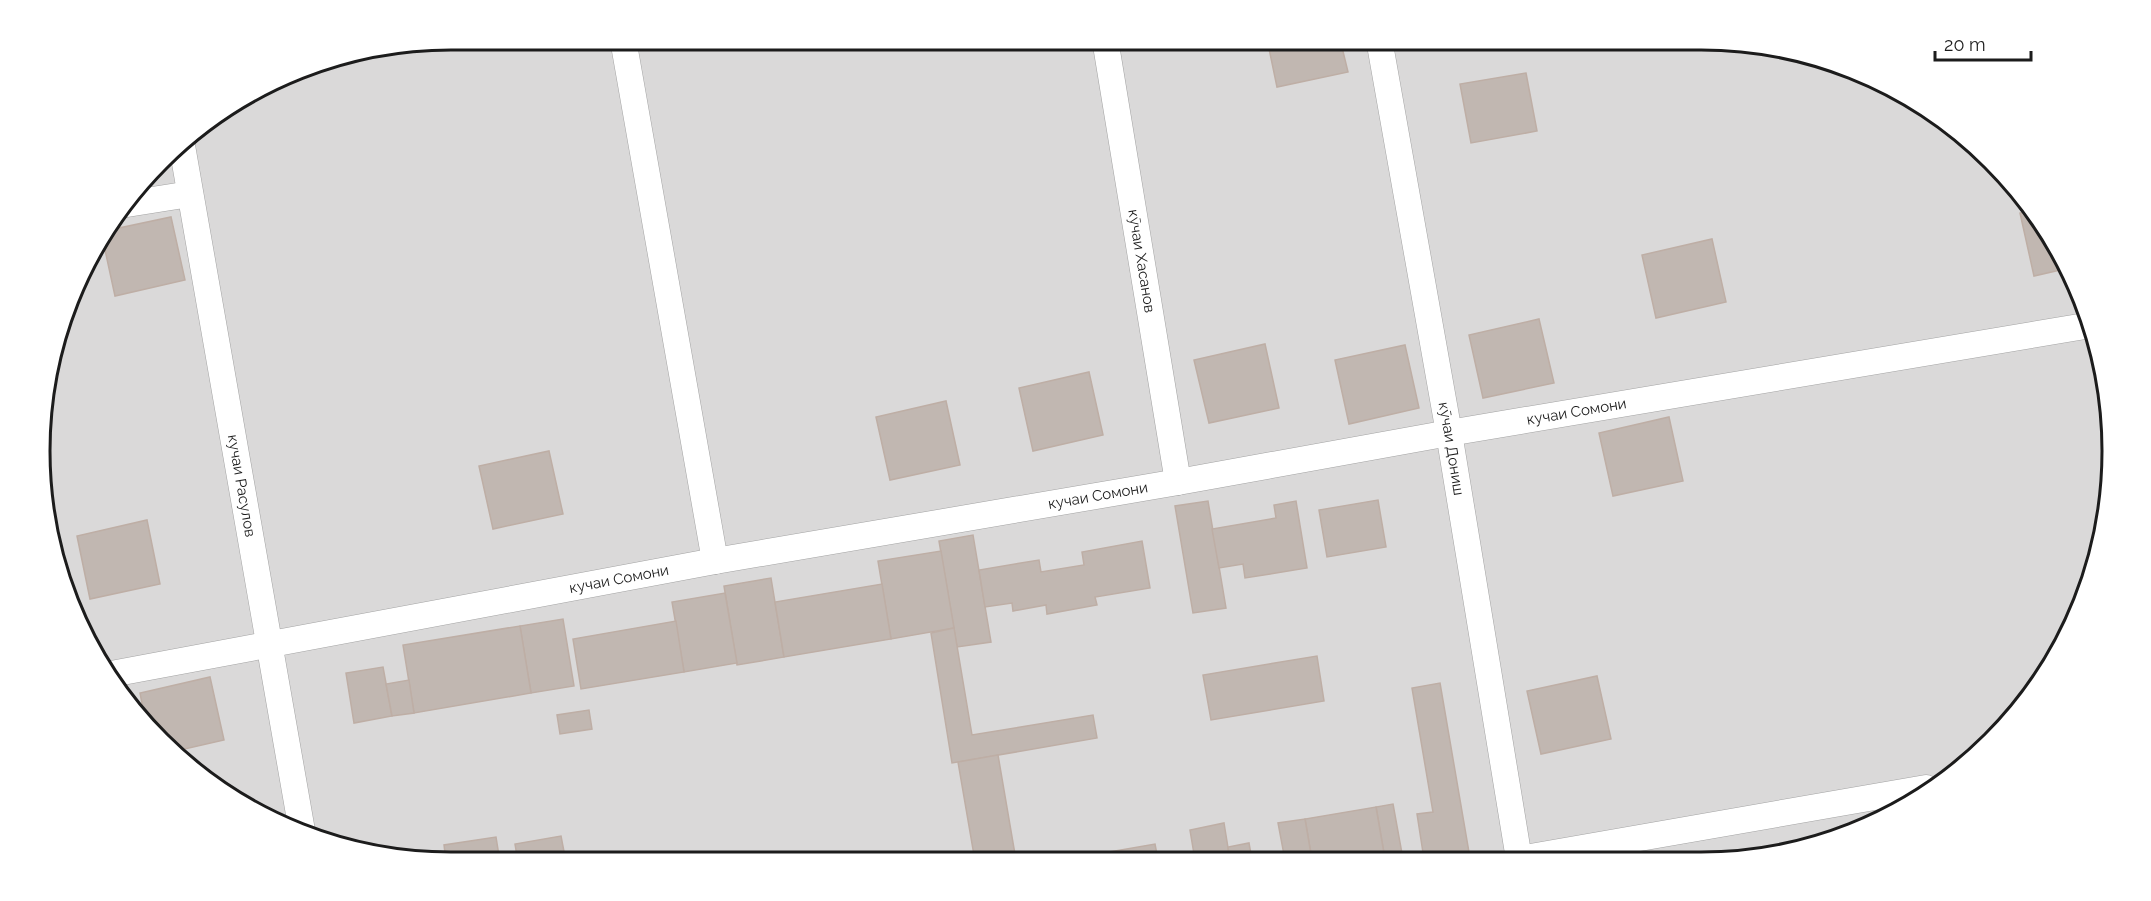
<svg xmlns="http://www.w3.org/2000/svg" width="2151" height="901" font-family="Raleway,sans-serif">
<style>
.residential{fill:#dad9d9}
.building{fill:#c1b7b1;stroke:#beaea5;stroke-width:1.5}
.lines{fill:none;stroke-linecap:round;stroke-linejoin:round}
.street-casing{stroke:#a3a3a3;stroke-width:27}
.street{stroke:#fff;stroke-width:26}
.labels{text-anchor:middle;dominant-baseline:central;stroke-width:6;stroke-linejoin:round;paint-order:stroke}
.street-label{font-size:15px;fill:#1c1c1c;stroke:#fff}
.rim{fill:none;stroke:#1c1c1c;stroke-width:3}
</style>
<rect width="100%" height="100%" fill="#ede8e2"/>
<polygon class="residential" points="451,39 1701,39 1832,61 1906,94 1972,141 2027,200 2069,268 2098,344 2111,423 2109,504 2090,582 2043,679 1972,760 1858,831 1755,858 451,862 319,840 200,777 108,679 70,608 47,531 43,396 61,318 94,245 179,141 245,94 318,61"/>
<g class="building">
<polygon points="1267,39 1340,39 1348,72 1277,87"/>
<polygon points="1526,73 1537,131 1471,143 1460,84"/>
<polygon points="2033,210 2069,268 2034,276 2020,213"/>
<polygon points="171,217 185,280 115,296 102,236 105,231"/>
<polygon points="1712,239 1726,302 1656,318 1642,255"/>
<polygon points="1539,319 1554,383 1483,398 1469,335"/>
<polygon points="1265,344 1279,408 1209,423 1194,360"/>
<polygon points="1405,345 1419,408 1349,424 1335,360"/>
<polygon points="1089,372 1103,435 1033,451 1019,388"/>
<polygon points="946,401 960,465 890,480 876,417"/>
<polygon points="1669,417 1683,481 1613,496 1599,433"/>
<polygon points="549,451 563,514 493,529 479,466"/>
<polygon points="1378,500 1386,547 1327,557 1319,510"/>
<polygon points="1208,501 1226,608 1193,613 1175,506"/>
<polygon points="1296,501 1307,568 1245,578 1243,564 1219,568 1212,529 1276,518 1274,505"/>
<polygon points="147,520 160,584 90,599 77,536"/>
<polygon points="973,535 991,642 957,647 939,541"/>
<polygon points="1142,541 1150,588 1095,597 1097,605 1047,614 1046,605 1013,611 1012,603 985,607 979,570 1039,560 1041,572 1084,565 1082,552"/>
<polygon points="941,551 954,628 891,639 878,561"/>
<polygon points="771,578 784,657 737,665 724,586"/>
<polygon points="882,584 891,639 784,657 775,602"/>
<polygon points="725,593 737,663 684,672 672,602"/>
<polygon points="563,619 574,686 531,693 520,626"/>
<polygon points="676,621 684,672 581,689 573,639"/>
<polygon points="520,626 531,693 414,713 403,645"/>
<polygon points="954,628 972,735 1093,715 1097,738 952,763 931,633"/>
<polygon points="1317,656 1324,701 1211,720 1203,675"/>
<polygon points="383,667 392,716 354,723 346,673"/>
<polygon points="1597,676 1611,739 1541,754 1527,691"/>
<polygon points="210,677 224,740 176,751 145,719 140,693"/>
<polygon points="409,680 414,713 392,716 386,684"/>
<polygon points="1440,683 1470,858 1463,859 1424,859 1417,814 1433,812 1412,688"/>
<polygon points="589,710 592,729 560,734 557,715"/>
<polygon points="998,755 1016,860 975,861 958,762"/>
<polygon points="1393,804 1403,859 1385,859 1376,807"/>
<polygon points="1376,807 1385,859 1312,860 1305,819"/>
<polygon points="1305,819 1312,860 1285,860 1278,823"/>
<polygon points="1224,823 1230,860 1195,860 1190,830"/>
<polygon points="561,836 566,862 518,862 515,844"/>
<polygon points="496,837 500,862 446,861 444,845"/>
<polygon points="1249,843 1252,860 1230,860 1228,847"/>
<polygon points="1155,844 1158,860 1063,860"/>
</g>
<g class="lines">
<defs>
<g id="street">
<polyline points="623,39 715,561"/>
<path id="s1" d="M1105,39L1178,482"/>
<path id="s2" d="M1379,39L1449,433L1519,859L1926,788"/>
<path id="s3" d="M181,140L302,831"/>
<polyline points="127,204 190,194"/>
<path id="s4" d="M106,675L715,561L1178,482L1449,433L2091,325"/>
</g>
</defs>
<use href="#street" class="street-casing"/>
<use href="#street" class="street"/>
</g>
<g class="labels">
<g class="street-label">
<text stroke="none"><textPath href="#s1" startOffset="225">кӯчаи Хасанов</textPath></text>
<text stroke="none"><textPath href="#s4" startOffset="1494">кучаи Сомони</textPath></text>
<text stroke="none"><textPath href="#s2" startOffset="416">кӯчаи Дониш</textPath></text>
<text stroke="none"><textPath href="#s3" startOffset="351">кучаи Расулов</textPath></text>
<text stroke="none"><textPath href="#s4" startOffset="1008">кучаи Сомони</textPath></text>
<text stroke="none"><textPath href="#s4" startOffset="522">кучаи Сомони</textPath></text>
</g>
</g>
<path d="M0 0H2151V901H0ZM451 50H1701A401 401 0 0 1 2102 451V451A401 401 0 0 1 1701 852H451A401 401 0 0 1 50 451V451A401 401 0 0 1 451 50Z" fill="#fff" fill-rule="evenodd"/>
<path class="rim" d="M451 50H1701A401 401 0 0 1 2102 451V451A401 401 0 0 1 1701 852H451A401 401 0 0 1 50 451V451A401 401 0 0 1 451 50Z"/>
<path d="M1935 51v9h96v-9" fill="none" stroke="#1c1c1c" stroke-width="3"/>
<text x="1944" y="51" font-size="18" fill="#1c1c1c" stroke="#ffffff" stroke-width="4.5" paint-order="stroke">20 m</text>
</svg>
